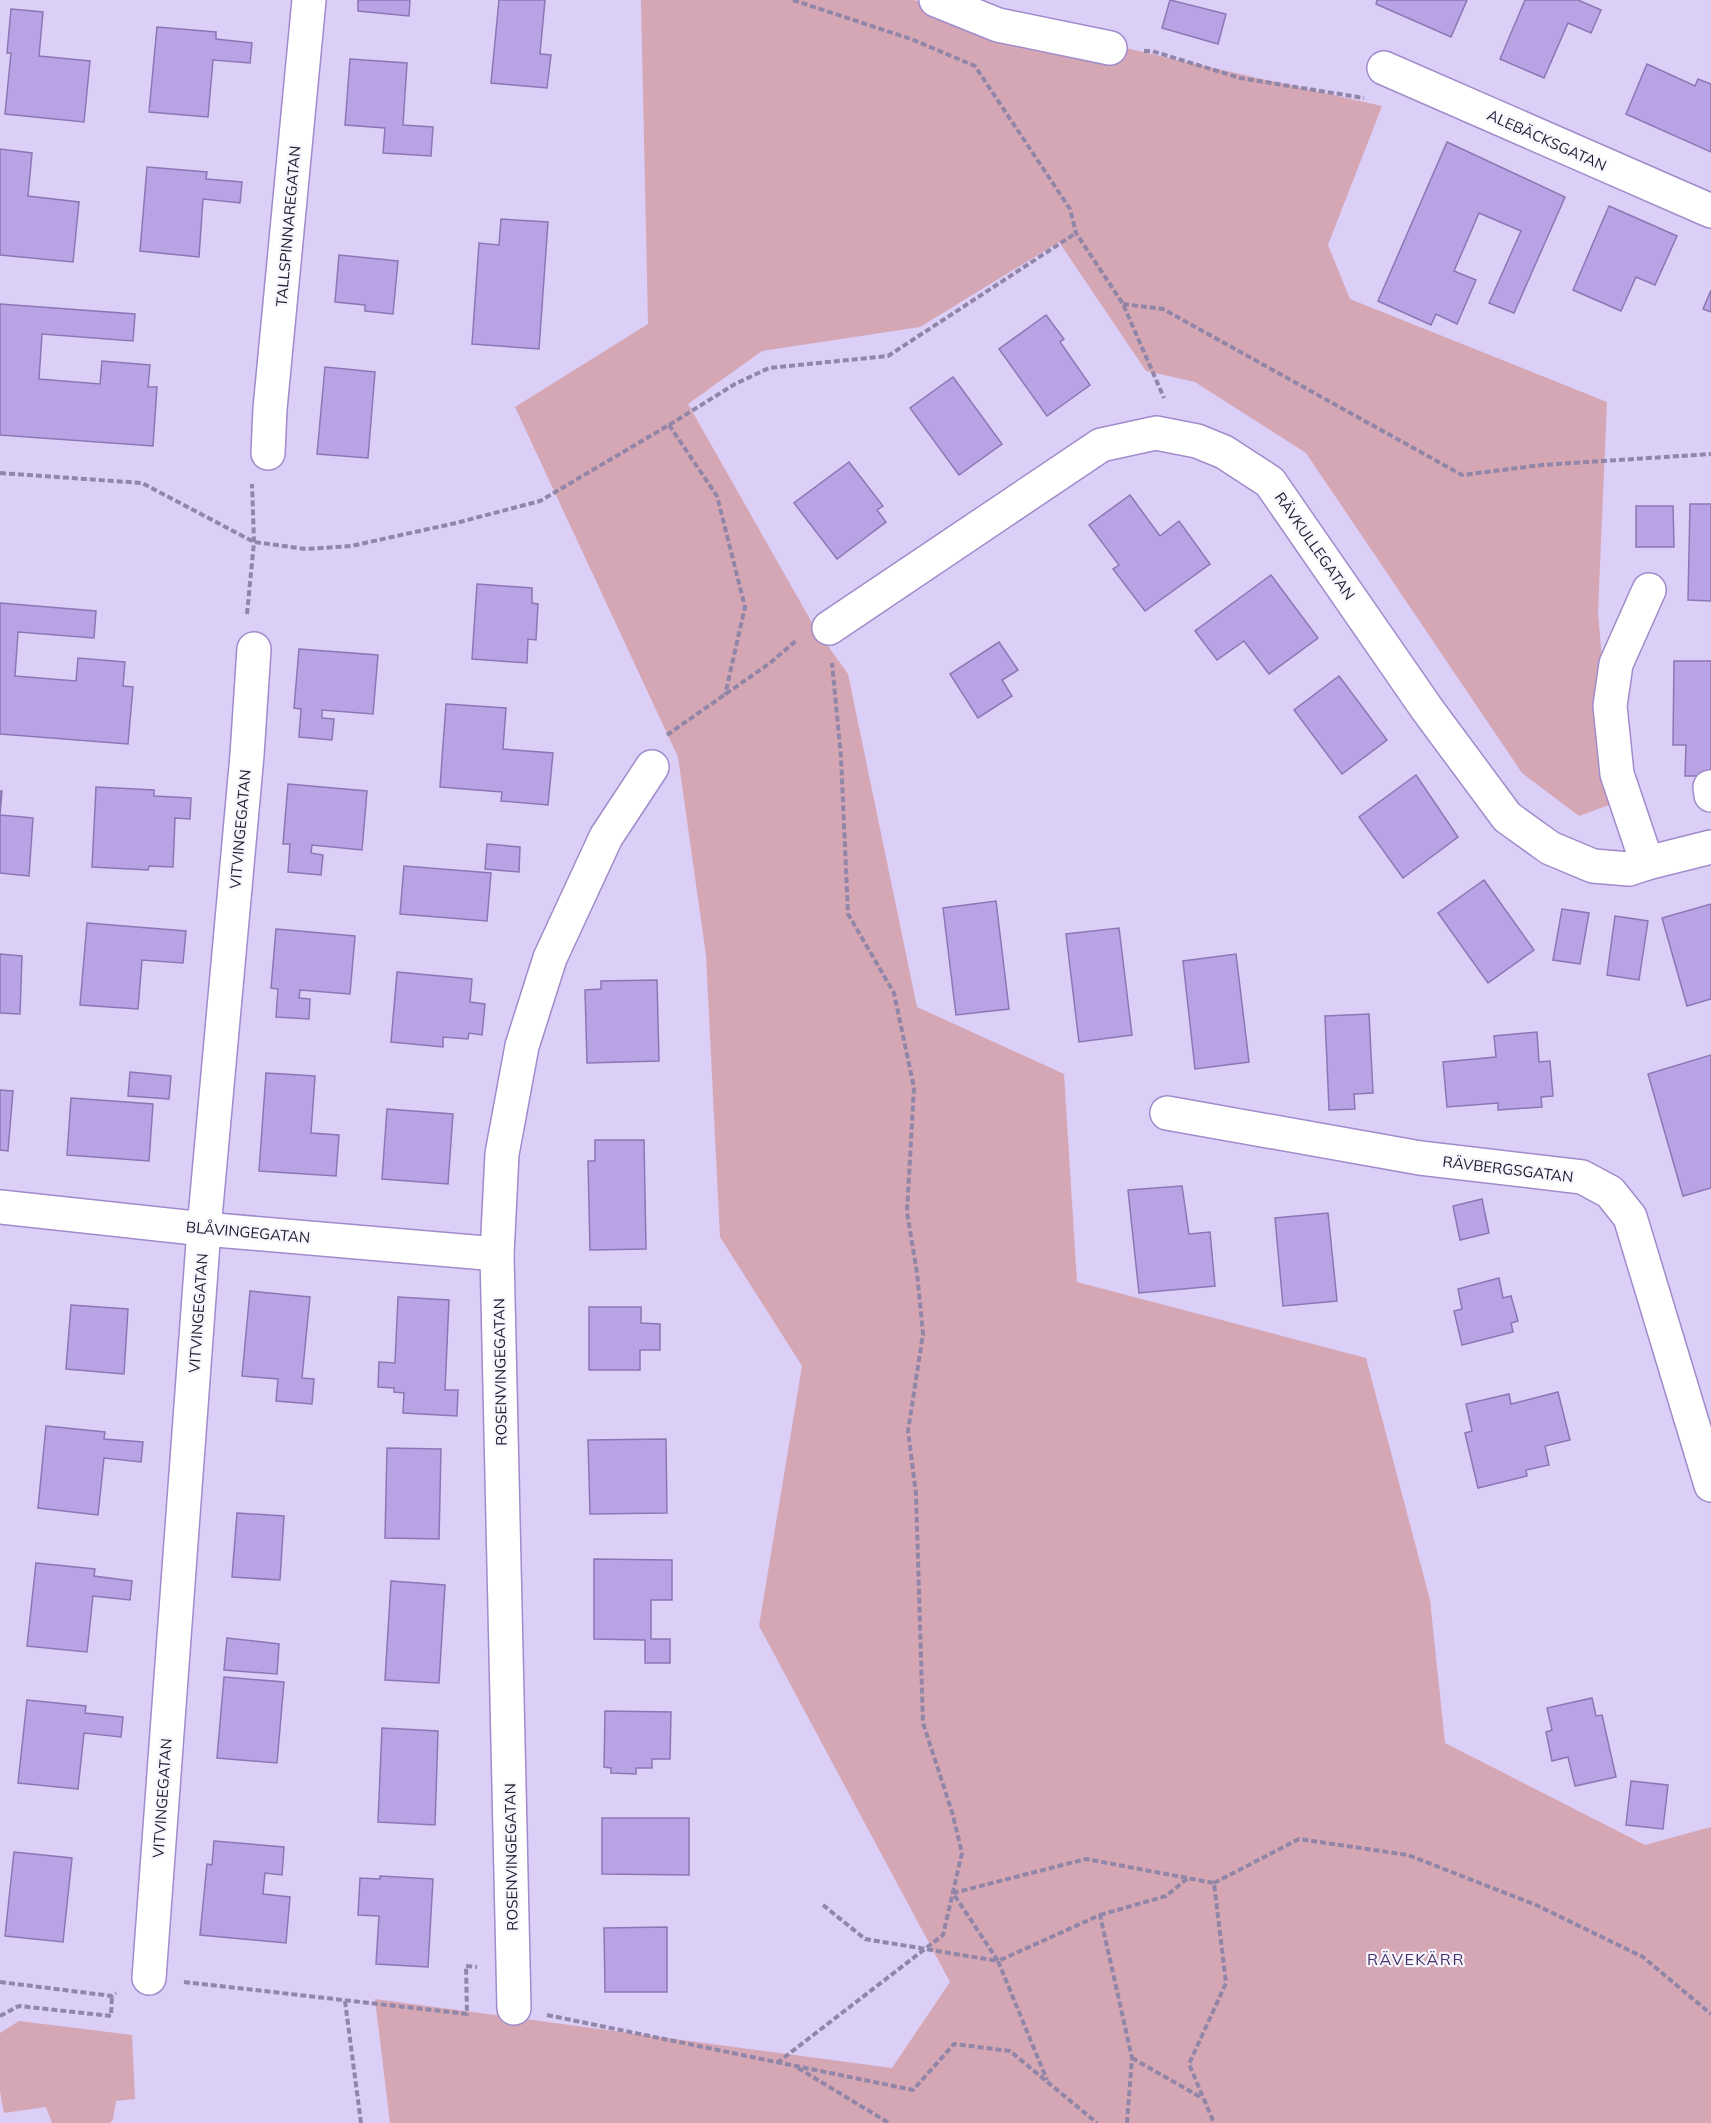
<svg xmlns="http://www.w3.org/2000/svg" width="1711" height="2123" font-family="Mulish,sans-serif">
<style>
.green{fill:#d5a7b5}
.building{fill:#b9a3e5;stroke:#8c77b5;stroke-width:1.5}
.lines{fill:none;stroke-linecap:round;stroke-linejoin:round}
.minor-casing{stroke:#a08bcb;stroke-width:36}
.path{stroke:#9186a8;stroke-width:4;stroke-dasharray:6 3;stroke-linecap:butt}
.minor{stroke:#fff;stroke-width:33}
.labels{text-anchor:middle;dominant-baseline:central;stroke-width:4.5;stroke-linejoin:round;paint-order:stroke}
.street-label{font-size:15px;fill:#211931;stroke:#f7f6fd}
.neighbourhood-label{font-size:16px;letter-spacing:1.5px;fill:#463169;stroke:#f7f6fd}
</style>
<rect width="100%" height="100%" fill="#dbcef7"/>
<g class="green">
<polygon points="641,0 913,0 1382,106 1328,245 1350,299 1607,402 1598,612 1614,803 1579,816 1522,773 1306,453 1195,382 1146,371 1059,242 920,327 762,351 688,404 815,628 848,674 917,1007 1064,1074 1077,1282 1366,1358 1430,1600 1445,1743 1645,1845 1711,1827 1711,2123 390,2123 375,1999 892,2068 950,1982 759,1626 802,1366 720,1237 706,955 678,757 515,407 648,324"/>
<polygon points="19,2021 132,2035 135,2099 116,2101 113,2119 110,2123 52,2123 46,2107 4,2113 0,2091 0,2033"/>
</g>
<g class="building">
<polygon points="358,0 410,0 409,16 358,11"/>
<polygon points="499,0 545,0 540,54 551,55 547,88 491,83"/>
<polygon points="1170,0 1226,14 1218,44 1162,28"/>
<polygon points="1377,0 1467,0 1451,37 1376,4"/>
<polygon points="1525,0 1578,0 1601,10 1591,33 1568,23 1544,78 1500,59"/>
<polygon points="11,9 43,12 39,56 90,61 84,122 5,114 11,53 7,53"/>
<polygon points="157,27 216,32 216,39 252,43 250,63 213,60 208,117 149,112"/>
<polygon points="350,59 407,63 403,125 433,127 431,156 383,153 385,128 345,125"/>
<polygon points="1647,64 1695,86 1698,79 1711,84 1711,152 1626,114"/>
<polygon points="1447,142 1565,197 1514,313 1489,303 1521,231 1479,213 1454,271 1476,280 1457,324 1436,314 1431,325 1378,301"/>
<polygon points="0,149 32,153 28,196 79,202 73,262 0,255"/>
<polygon points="147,167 207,172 206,179 242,182 240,203 203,199 199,257 140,251"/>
<polygon points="1609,206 1677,236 1655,285 1636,277 1621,311 1573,290"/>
<polygon points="501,219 548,222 539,349 472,344 479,243 499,245"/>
<polygon points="339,255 398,261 393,314 365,311 365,305 335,302"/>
<polygon points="1711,290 1711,312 1703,309"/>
<polygon points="0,304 135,314 133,341 42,334 39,379 100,384 102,361 150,365 148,387 157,387 153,446 0,435"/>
<polygon points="1046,315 1064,339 1060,342 1090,385 1047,416 999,349"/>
<polygon points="325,367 375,372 368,458 317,454"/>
<polygon points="953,377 1002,444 959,475 910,408"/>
<polygon points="849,462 883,506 877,510 886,522 837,559 794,503"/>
<polygon points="1130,495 1160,536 1179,521 1210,564 1145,611 1113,569 1119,565 1089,525"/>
<polygon points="1690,504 1711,504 1711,601 1688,600"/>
<polygon points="1636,506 1673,506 1674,547 1636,547"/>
<polygon points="1271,575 1318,638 1269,674 1244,641 1217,660 1195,631"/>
<polygon points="477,584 532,588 532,603 538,604 536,640 528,639 527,663 472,659"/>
<polygon points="0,603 96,611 94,638 18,632 15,676 76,681 78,658 125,662 123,686 133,687 128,744 0,734"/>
<polygon points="999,642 1018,670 1002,680 1012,696 978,718 950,674"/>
<polygon points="299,649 378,655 373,714 322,710 322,718 334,719 332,740 299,737 301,709 294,708"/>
<polygon points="1674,661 1711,661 1711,776 1685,776 1686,745 1673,745"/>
<polygon points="1339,676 1387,740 1342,774 1294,710"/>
<polygon points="446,704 506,708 503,749 553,753 548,805 501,801 502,792 440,787"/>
<polygon points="1416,775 1458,837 1403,878 1359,817"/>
<polygon points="288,784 367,791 362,850 312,845 311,853 323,855 321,875 288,872 290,844 283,844"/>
<polygon points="96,787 154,790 154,796 191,798 190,819 175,818 173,867 149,866 148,870 92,867"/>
<polygon points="0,791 2,791 0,815 33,818 29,876 0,873"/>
<polygon points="487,844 520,847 519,872 485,869"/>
<polygon points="404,866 491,873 487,921 400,914"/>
<polygon points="1484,880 1534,950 1488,983 1438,913"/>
<polygon points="996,901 1009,1009 956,1015 943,908"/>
<polygon points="1711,904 1711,999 1687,1006 1662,918"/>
<polygon points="1562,909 1589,913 1580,964 1553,960"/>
<polygon points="1615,916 1648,921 1639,980 1607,975"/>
<polygon points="87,923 186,931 183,963 142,960 138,1009 80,1005"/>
<polygon points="1119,928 1132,1035 1079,1042 1066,934"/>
<polygon points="276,929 355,936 350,994 300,990 299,998 310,999 309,1019 276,1017 278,989 271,988"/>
<polygon points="0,954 22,956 20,1014 0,1013"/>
<polygon points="1236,954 1249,1062 1195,1069 1183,961"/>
<polygon points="397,972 472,979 470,1002 485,1004 482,1035 469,1033 468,1039 443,1037 443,1047 391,1042"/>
<polygon points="657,980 659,1061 587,1063 585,990 601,989 601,981"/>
<polygon points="1369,1014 1373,1093 1354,1094 1355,1109 1329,1110 1325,1016"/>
<polygon points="1537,1032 1539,1062 1550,1061 1553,1096 1541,1097 1542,1107 1498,1110 1498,1103 1447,1107 1443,1062 1496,1057 1494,1036"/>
<polygon points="1711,1055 1711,1188 1683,1196 1648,1074"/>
<polygon points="130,1072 171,1076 169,1099 128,1096"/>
<polygon points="266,1073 315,1076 311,1133 339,1135 336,1176 259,1171"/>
<polygon points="0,1090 13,1091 8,1151 0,1150"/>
<polygon points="71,1098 153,1104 149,1161 67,1155"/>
<polygon points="387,1109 453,1114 448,1184 382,1179"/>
<polygon points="595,1140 644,1140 646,1249 590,1250 588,1161 595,1161"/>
<polygon points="1182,1186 1189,1234 1210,1232 1215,1286 1139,1293 1128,1190"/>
<polygon points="1482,1199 1489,1233 1460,1240 1453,1206"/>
<polygon points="1328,1213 1337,1301 1283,1306 1275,1218"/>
<polygon points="1499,1278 1503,1298 1511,1296 1518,1321 1511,1323 1513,1332 1462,1345 1454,1311 1462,1309 1458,1289"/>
<polygon points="250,1291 310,1297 302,1378 314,1379 312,1404 276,1401 278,1379 242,1376"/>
<polygon points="398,1297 449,1300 445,1390 458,1390 457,1416 403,1413 404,1393 394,1392 394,1388 378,1387 379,1362 395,1363"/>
<polygon points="71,1305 128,1309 124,1374 66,1369"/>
<polygon points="589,1307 641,1307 641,1323 660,1324 660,1350 640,1350 640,1370 589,1370"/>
<polygon points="1558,1392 1570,1440 1545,1446 1549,1465 1526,1470 1527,1476 1478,1488 1465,1433 1472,1431 1466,1404 1509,1394 1511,1404"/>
<polygon points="46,1426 105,1432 104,1439 143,1442 141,1462 104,1458 98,1515 38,1508"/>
<polygon points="666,1439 667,1513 590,1514 588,1440"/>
<polygon points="387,1448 441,1449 439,1539 385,1538"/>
<polygon points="237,1513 284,1516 280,1580 232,1577"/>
<polygon points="594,1559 672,1560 672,1600 651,1600 651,1639 670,1639 670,1663 645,1663 645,1640 594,1639"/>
<polygon points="36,1563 95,1569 94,1576 132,1581 130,1600 93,1596 87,1652 27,1646"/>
<polygon points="391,1581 445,1585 439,1683 385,1680"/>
<polygon points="227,1638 279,1644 277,1674 224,1670"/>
<polygon points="224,1677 284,1682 277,1763 217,1758"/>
<polygon points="1592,1698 1596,1716 1602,1715 1616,1777 1575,1786 1568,1757 1552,1761 1546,1732 1552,1730 1547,1708"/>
<polygon points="27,1700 86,1706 85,1713 123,1717 121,1737 84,1733 78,1789 18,1783"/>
<polygon points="605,1711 671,1712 670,1759 652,1759 652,1768 636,1768 636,1774 611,1773 611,1768 604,1767"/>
<polygon points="382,1728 438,1731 435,1825 378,1822"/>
<polygon points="1631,1781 1668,1785 1663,1829 1626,1825"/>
<polygon points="602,1818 689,1818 689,1875 602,1874"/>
<polygon points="214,1841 284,1847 282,1875 265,1873 263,1894 290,1897 286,1943 200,1935 207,1864 212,1865"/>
<polygon points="14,1852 72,1858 63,1942 5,1936"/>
<polygon points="380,1876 433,1879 428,1967 376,1964 379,1916 358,1915 360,1878 380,1879"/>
<polygon points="667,1927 667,1992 605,1992 604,1928"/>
</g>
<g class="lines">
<defs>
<g id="minor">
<polyline points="936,0 998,25 1110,48"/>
<polyline points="1384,68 1711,211"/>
<polyline points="268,453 270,409 309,0"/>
<polyline points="829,628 1101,445 1156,433 1197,441 1224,452 1270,482 1427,709 1507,817 1550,848 1593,866 1629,869 1647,863 1711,847"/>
<polyline points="1710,787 1711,795"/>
<polyline points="1647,863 1617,774 1610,706 1616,664 1649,590"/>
<polyline points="1167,1113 1420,1158 1582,1177 1610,1192 1630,1217 1711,1485"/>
<polyline points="0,1207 204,1229 497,1254"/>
<polyline points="149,1978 204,1229 247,755 254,649"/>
<polyline points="514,2008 497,1254 502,1154 522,1046 550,958 606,837 652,767"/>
</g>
</defs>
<use href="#minor" class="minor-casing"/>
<g class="path">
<polyline points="793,0 911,39 975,66 1070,209 1076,233 1123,304 1164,398"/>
<polyline points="1144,51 1152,51 1240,78 1364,98"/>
<polyline points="1123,304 1163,309 1462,475 1542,465 1711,454"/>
<polyline points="669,425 717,496 745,607 725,695"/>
<polyline points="0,473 142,483 254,542 306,549 351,546 456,523 540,501 669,425 735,384 769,368 888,356 1076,233"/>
<polyline points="247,614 254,542 252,484"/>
<polyline points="667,735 770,663 797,640"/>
<polyline points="1214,1883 1299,1839 1408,1855 1536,1905 1643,1957 1711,2014"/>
<polyline points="823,1905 865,1939 998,1961 1047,2080"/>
<polyline points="1100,1915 1166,1896 1188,1878"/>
<polyline points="0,1982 112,1996 116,1993"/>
<polyline points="184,1982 467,2014 466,1966 477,1967"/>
<polyline points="345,2001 361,2123"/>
<polyline points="547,2015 913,2090 954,2044 1010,2051 1097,2123"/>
<polyline points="0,2016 19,2006 111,2016 112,1996"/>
<polyline points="1132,2058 1202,2098"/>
<polyline points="777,2063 943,1935 962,1853 952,1812 923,1723 916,1494 908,1431 923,1334 917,1273 907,1212 914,1088 894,993 848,914 841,757 832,663"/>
<polyline points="798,2068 889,2123"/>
<polyline points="1127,2123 1132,2058 1100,1915 998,1961 953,1893 1086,1859 1214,1883 1226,1983 1189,2064 1214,2123"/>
</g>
<use href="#minor" class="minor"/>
</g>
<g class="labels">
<g class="street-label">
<text transform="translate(1547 140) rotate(24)">ALEBÄCKSGATAN</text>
<text transform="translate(288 226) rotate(-85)">TALLSPINNAREGATAN</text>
<text transform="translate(1315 546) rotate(55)">RÄVKULLEGATAN</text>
<text transform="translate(240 829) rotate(-85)">VITVINGEGATAN</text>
<text transform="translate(1508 1169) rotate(7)">RÄVBERGSGATAN</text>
<text transform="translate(248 1232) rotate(5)">BLÅVINGEGATAN</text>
<text transform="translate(198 1313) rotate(-86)">VITVINGEGATAN</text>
<text transform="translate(500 1372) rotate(-91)">ROSENVINGEGATAN</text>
<text transform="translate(162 1798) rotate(-86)">VITVINGEGATAN</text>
<text transform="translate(511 1857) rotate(-91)">ROSENVINGEGATAN</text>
</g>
<g class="neighbourhood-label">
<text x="1416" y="1959">RÄVEKÄRR</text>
</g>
</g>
</svg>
